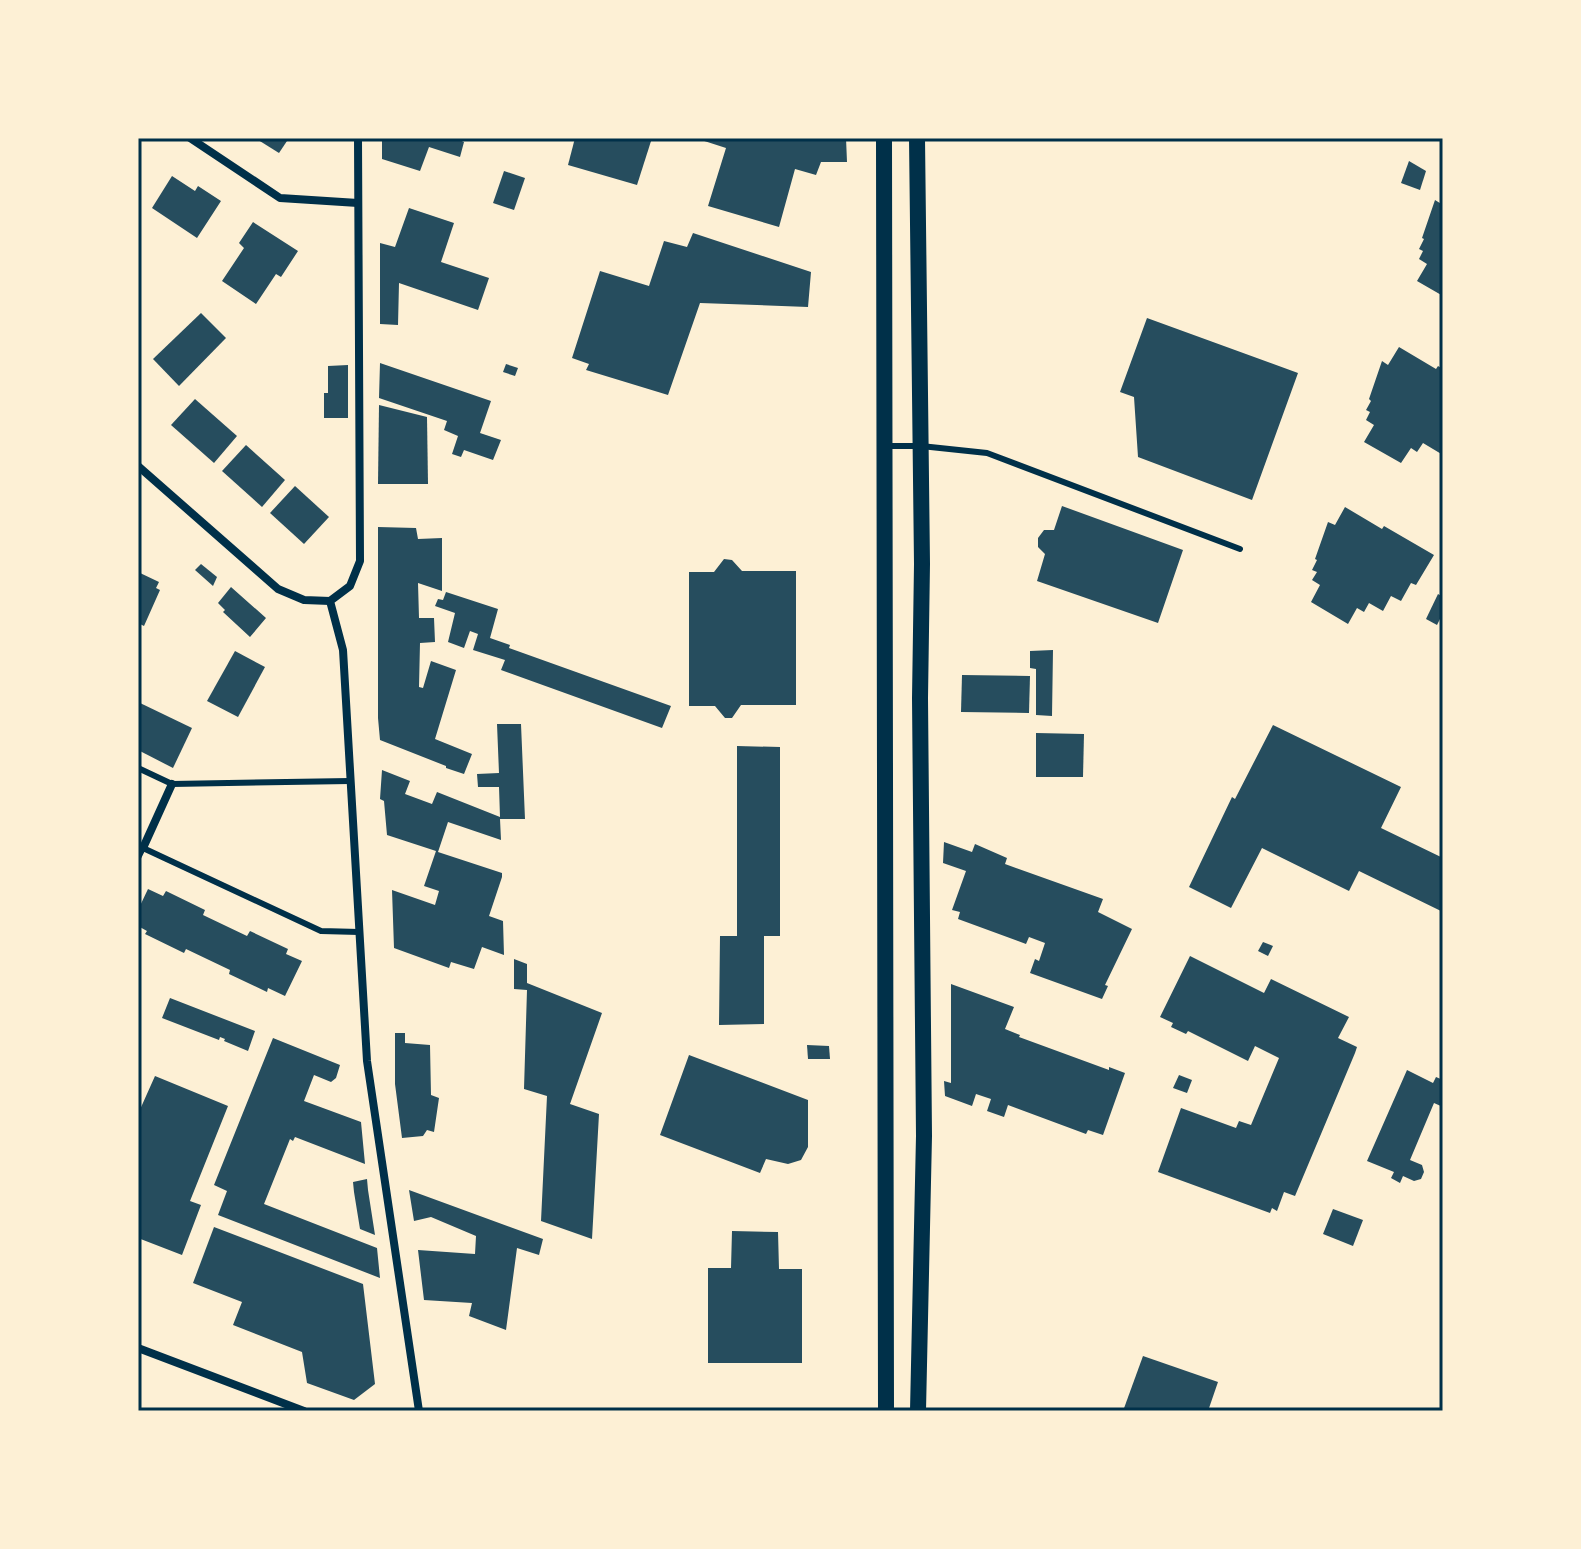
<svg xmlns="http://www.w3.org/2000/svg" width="1581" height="1549" font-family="'IBM Plex Serif',serif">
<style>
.building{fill:#264d5e}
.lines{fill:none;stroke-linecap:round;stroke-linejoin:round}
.service{stroke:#003049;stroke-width:6}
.minor{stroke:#003049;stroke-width:8}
.secondary{stroke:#003049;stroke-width:16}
.neatline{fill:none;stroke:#003049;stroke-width:3}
</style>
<rect width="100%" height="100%" fill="#fdf0d5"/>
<g class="building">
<polygon points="255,138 289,138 279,153"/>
<polygon points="382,138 455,138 464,142 460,157 429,147 420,171 382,159"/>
<polygon points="575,138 652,138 637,185 568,165"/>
<polygon points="695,138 846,138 847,162 821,162 816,175 795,169 779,227 708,206 726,148"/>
<polygon points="1409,161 1426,171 1420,190 1401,183"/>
<polygon points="504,171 525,178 514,210 493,203"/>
<polygon points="172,176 195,191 198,186 221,201 197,238 152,208"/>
<polygon points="1435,200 1443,205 1443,296 1417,281 1427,264 1419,259 1423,251 1419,249 1424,239 1422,238"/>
<polygon points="409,208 454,223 441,262 489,278 478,310 399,283 398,325 380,324 380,243 395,247"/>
<polygon points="253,222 298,251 281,277 276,274 256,304 222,281 244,248 239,243"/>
<polygon points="693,233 811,272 808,307 700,303 668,395 586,370 589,364 572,358 600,271 649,286 664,241 687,247"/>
<polygon points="201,313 226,338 179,386 153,359"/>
<polygon points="1147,318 1298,373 1252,500 1138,457 1134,397 1120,392"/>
<polygon points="1399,347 1436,369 1438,366 1443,369 1443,455 1423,443 1417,452 1411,448 1401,463 1364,442 1374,425 1366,420 1370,412 1366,410 1371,401 1369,399 1382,361 1388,365"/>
<polygon points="380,363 491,401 480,433 501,440 493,460 464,450 461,457 452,454 458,436 444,430 447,421 379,398"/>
<polygon points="506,364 518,368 515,376 503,372"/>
<polygon points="348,365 348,418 324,418 324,393 328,393 328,366"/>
<polygon points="195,399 237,436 214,463 171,425"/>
<polygon points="379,405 427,417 428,484 378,484"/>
<polygon points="246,445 285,480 262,507 222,471"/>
<polygon points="295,486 329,517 304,544 270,513"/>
<polygon points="1062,506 1183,550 1158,623 1037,581 1045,554 1038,547 1038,538 1044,530 1054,530"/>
<polygon points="1345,507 1382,529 1384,526 1434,555 1416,585 1411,583 1401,601 1391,596 1383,611 1369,603 1364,612 1357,608 1348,624 1311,602 1320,585 1312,580 1317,572 1312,570 1317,560 1315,559 1328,522 1335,525"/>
<polygon points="378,527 416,528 418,539 442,538 442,591 418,583 419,618 434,618 435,642 420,643 419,687 423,688 431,661 456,670 435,739 472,754 464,774 446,768 446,766 380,740 378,718"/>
<polygon points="724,559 732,560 742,571 796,571 796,705 741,705 732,718 725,718 715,706 689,706 689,572 714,572"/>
<polygon points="201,564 217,577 213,586 195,570"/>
<polygon points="138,572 159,582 156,588 160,590 144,626 138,623"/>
<polygon points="231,587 266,618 250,637 223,612 225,610 218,603"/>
<polygon points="446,592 498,609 490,638 510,645 509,648 671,706 662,728 501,670 505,660 473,650 478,634 470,631 464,648 448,642 455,613 435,606 438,599 443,600"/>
<polygon points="1438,594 1443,597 1443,613 1437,625 1426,619"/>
<polygon points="1053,650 1052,716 1036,715 1036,669 1030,668 1030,651"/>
<polygon points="235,651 265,667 238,717 207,701"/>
<polygon points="962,675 1030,676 1029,713 961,712"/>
<polygon points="138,702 192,728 173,768 138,750"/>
<polygon points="497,724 521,724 525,819 500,819 501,840 448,822 438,852 502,873 502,877 489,916 503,921 504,955 482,947 474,969 451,962 449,968 394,948 392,890 435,905 439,891 424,886 436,851 387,835 384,801 380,799 382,770 410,781 405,794 432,804 437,792 500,817 499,787 478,787 477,774 499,773"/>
<polygon points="1273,725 1401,787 1381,828 1443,858 1443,912 1359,871 1349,891 1262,848 1231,908 1189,887 1232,797 1235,799"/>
<polygon points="1036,733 1084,734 1083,777 1036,777"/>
<polygon points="737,746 780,747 780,936 764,936 764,1024 719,1025 720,936 737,936"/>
<polygon points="944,842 972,852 975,844 1007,858 1005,864 1103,899 1098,912 1132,929 1105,985 1108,986 1102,999 1030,973 1035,959 1039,961 1045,943 1029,937 1026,944 958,919 960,912 952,910 966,871 943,863"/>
<polygon points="148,889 163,896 166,891 205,910 203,915 247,936 250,931 288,949 286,954 302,961 285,996 268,988 267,992 229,974 230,970 186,949 184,953 145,934 147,931 138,926 138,910"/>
<polygon points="1263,942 1273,946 1268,956 1258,951"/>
<polygon points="1190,956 1264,993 1271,979 1349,1017 1338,1038 1357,1047 1355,1053 1295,1196 1284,1192 1277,1211 1272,1208 1270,1213 1158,1172 1181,1108 1236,1128 1239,1121 1251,1125 1279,1058 1255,1046 1248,1061 1188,1031 1186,1034 1171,1027 1173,1023 1160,1017"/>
<polygon points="514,959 527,964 527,983 602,1013 570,1104 599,1114 592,1239 541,1221 547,1096 524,1089 527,990 514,989"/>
<polygon points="951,984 1014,1007 1005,1029 1020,1035 1019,1037 1109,1070 1109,1067 1125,1073 1103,1135 1088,1130 1086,1134 1008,1105 1004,1117 987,1111 991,1099 976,1094 972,1106 945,1096 944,1081 951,1083"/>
<polygon points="170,998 255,1031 248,1051 224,1041 225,1039 220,1037 219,1040 162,1018"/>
<polygon points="395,1033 405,1033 405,1043 430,1045 431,1095 439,1098 434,1132 427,1130 423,1136 402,1138 395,1084"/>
<polygon points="273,1038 340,1065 336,1078 331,1082 314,1075 304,1101 361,1122 365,1164 295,1137 293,1141 290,1139 264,1204 377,1248 380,1278 218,1215 227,1191 214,1185"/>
<polygon points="807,1045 829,1046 830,1059 808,1059"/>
<polygon points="689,1055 808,1100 808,1147 801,1160 788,1164 766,1159 760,1173 660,1135"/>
<polygon points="1407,1070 1433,1083 1436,1077 1443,1080 1442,1087 1443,1107 1434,1103 1410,1160 1422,1165 1424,1172 1421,1179 1414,1181 1403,1176 1400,1183 1391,1178 1394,1172 1367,1161"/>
<polygon points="1179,1075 1192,1080 1187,1093 1173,1088"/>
<polygon points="155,1076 228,1106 190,1201 201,1205 182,1255 138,1238 138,1114"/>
<polygon points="367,1179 368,1190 375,1235 360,1229 354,1192 353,1182"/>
<polygon points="409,1190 543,1239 539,1255 517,1248 506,1330 469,1316 472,1303 424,1300 418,1250 475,1254 476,1236 431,1217 414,1221"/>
<polygon points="1333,1209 1363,1220 1353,1246 1323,1234"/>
<polygon points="214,1227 363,1284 375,1384 354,1400 307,1383 302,1352 233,1325 242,1302 193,1283"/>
<polygon points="732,1231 778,1232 779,1269 802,1269 802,1363 708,1363 708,1268 731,1268"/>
<polygon points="1143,1356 1218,1382 1208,1411 1123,1411"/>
</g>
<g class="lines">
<g class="service">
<polyline points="886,446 921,446 987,453 1240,549"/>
<polyline points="138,768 172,784 350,781"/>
<polyline points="138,858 143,848 321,931 359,932"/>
</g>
<g class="minor">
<polyline points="190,138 280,198 358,203"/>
<polyline points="358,138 360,561 350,586 330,601 343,650 367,1061 419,1411"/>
<polyline points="138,466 278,589 304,600 330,601"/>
<polyline points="143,848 172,784"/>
<polyline points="138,1348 304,1411"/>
</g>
<g class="secondary">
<polyline points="884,138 886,1411"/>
<polyline points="917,138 922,564 920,698 924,1136 918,1411"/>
</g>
</g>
<rect width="1581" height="1549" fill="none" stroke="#fdf0d5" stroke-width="280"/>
<rect x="140" y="140" width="1301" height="1269" class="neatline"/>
</svg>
